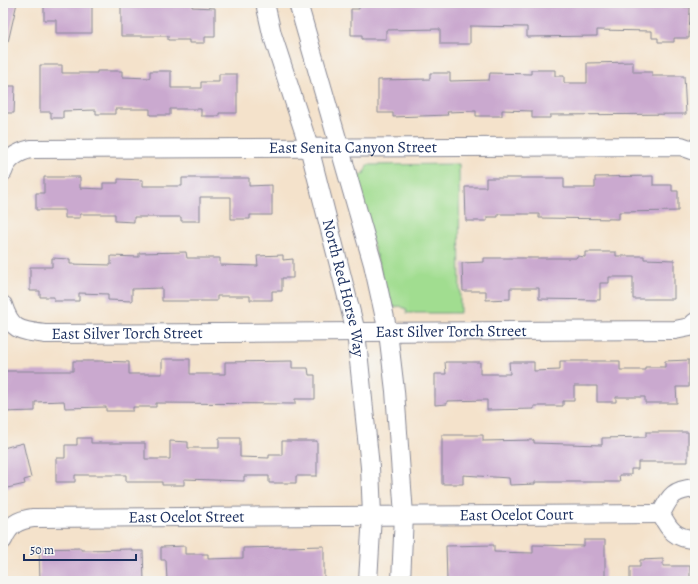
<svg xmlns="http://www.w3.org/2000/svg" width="698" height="584" font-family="Alegreya,serif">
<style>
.green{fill:#a1dd90;stroke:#5e8677}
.building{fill:#caa9cf}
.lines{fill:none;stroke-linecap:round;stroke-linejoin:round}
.minor-casing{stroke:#888894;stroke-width:20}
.minor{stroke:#fff;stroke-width:18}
.labels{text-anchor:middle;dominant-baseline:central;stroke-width:3;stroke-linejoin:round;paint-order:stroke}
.street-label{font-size:16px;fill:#1b2f5e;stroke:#f6f6f2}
</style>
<rect width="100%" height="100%" fill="#f6f6f2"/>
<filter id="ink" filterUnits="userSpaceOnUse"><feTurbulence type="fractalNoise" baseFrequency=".025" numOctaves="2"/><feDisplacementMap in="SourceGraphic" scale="8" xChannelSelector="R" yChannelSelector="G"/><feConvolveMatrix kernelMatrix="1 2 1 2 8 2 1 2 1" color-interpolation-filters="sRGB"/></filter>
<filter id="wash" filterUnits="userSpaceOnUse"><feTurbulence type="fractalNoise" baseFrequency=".012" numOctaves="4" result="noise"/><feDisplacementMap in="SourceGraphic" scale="16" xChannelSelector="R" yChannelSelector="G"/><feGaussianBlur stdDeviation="0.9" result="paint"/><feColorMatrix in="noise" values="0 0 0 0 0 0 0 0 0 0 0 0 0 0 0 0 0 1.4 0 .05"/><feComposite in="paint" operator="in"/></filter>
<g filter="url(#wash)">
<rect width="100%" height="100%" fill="#f4e2cb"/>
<polygon class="green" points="459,164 460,313 407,313 406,309 400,306 390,308 355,175 364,174 367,165"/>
<g id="blocks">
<g class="building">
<polygon points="3,3 17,3 8,42 3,41"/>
<polygon points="44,3 92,5 92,33 56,33 56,20 44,20"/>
<polygon points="121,3 192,3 192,7 215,8 215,37 205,37 205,43 189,43 189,40 168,40 168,36 121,36"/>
<polygon points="359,3 669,3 669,7 690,7 689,38 674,38 674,42 658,42 658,38 652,38 652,31 597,30 597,36 527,37 527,27 470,26 470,44 440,44 440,29 386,30 386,39 362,39 362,35 351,35 351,9 359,9"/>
<polygon points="633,62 633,72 652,72 652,76 684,76 686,114 550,115 550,118 532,118 532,111 502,110 502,116 476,116 476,111 447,112 448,115 393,117 393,113 378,113 378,80 430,79 430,73 450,73 450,81 489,80 490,73 531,74 531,70 555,70 555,76 564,76 564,83 587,83 587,63"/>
<polygon points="40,65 62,65 62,73 97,73 97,71 122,71 122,77 150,78 150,71 171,71 171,88 201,88 201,82 219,82 219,74 237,74 237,113 219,113 219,116 201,116 201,109 170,109 170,115 150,115 150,109 115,109 115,114 96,114 96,110 63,111 63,118 51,118 51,112 40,112"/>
<polygon points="3,86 15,86 14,113 3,113"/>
<polygon points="653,176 653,185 672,185 672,191 678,191 678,211 619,212 619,219 539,218 539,214 498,214 498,217 487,217 487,221 466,221 465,187 486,187 486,178 564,178 564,188 595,188 595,177"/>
<polygon points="44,177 80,177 80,188 103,189 103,183 118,183 118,179 143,180 143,186 182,186 182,178 249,178 249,186 272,185 272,215 250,215 250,219 231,219 231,197 200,197 200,221 181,221 181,217 134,217 134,222 115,221 115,214 80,214 80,218 65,218 65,210 36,210 36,193 44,193"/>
<polygon points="186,252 187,258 220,258 220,265 258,266 257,256 283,255 283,260 293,259 293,278 282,278 282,291 272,291 272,300 250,300 250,296 217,296 217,301 162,301 162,288 132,289 132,301 108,300 108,294 79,293 79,301 54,301 54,297 40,297 40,291 30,291 30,267 52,267 52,258 70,259 70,264 111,265 111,256 139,257 139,253"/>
<polygon points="585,252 616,252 616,256 644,256 644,259 674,260 674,299 633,299 633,277 609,277 609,283 600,283 600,300 539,299 539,288 510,288 510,299 486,300 486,291 463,291 462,263 484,262 484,258 576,258 577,256 585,257"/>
<polygon points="162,359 190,359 190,374 225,374 225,362 292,361 292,368 308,368 309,375 315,375 315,399 295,399 295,404 156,403 156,407 133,407 133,411 106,411 106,407 65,408 64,401 35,402 35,411 3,412 3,371 73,371 73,361 100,361 129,362 129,374 162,374"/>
<polygon points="689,360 689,387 676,387 677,403 645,403 645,397 616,397 616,402 597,402 597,386 574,386 574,401 563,401 563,406 534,406 534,409 487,410 487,400 447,401 447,404 435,405 435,374 446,374 445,362 480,362 480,374 510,374 509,362 534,362 534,371 560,370 560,361 620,361 620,370 645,370 645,367 665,367 665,361"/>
<polygon points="646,432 688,432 688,462 638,462 638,469 631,469 631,475 619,475 620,482 535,482 535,484 510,485 509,478 463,475 463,484 442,484 442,435 483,435 483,441 534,440 534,443 602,445 602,438 646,437"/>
<polygon points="77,438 91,438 91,443 145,443 145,459 170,459 170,441 188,442 188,448 219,448 219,438 240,438 240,457 269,458 269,455 282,455 282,441 317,441 317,476 296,476 296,483 269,483 269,476 244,476 244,481 184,479 184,485 162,485 162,482 126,482 126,475 75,475 75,482 56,482 56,458 65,458 65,445 77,445"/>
<polygon points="23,443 31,478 24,480 25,484 3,489 3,448"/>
<polygon points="584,540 605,540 605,580 447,581 446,546 494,545 494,552 533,553 533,545 584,546"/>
<polygon points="185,546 185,554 208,554 208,559 243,558 243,548 324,546 324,581 167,581 166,560 161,560 161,547"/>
<polygon points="81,548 81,550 132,549 132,551 143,551 144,581 40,581 39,549"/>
<polygon points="663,559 663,566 690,566 690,581 630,581 630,567 640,567 640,560"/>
</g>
</g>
</g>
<g filter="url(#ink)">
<use href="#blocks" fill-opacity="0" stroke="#888894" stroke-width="1"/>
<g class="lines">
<defs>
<g id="minor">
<path id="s1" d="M265,3L272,34L309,147L356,332L370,467L372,515L368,581"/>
<polyline points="298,3 373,264 388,332 395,391 404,515 401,581"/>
<path id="s2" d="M3,172C7,158 18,152 31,149L681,146L695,151"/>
<path id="s3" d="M3,305C11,331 21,331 46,334L675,330L690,327L695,322"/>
<path d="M661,514C670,495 674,490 695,488"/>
<path d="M661,514C669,530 676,539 695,539"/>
<path id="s4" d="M3,540C9,525 18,520 33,518L661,514"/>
</g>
</defs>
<use href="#minor" class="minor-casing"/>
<use href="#minor" class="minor"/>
</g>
</g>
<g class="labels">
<g class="street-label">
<text stroke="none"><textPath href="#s2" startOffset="360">East Senita Canyon Street</textPath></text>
<text stroke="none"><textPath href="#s1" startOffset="296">North Red Horse Way</textPath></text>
<text stroke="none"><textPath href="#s3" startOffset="462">East Silver Torch Street</textPath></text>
<text stroke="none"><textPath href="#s3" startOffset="138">East Silver Torch Street</textPath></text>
<text stroke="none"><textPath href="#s4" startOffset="523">East Ocelot Court</textPath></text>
<text stroke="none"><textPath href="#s4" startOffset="193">East Ocelot Street</textPath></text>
</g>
</g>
<rect width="698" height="584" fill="none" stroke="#f6f6f2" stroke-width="16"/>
<path d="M24 554v6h112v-6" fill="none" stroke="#1b2f5e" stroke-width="2"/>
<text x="30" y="554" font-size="12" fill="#1b2f5e" stroke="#f6f6f2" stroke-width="3" paint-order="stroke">50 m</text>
</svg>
